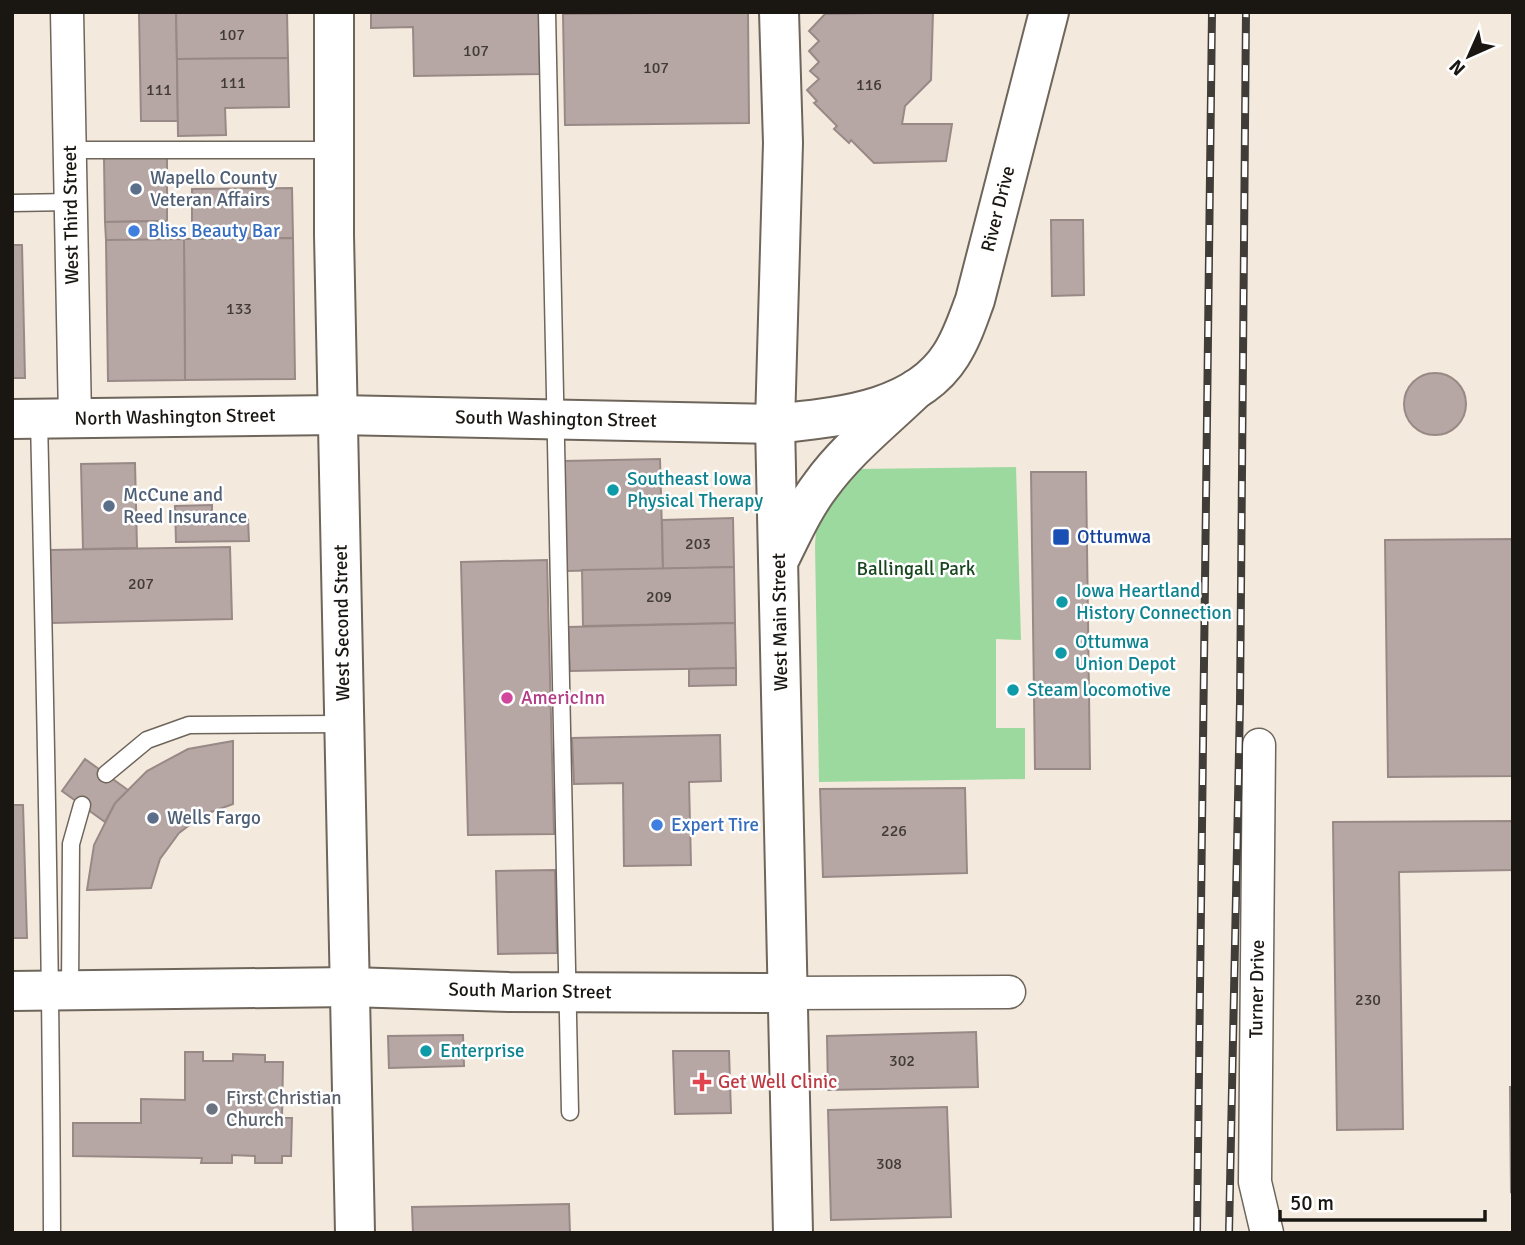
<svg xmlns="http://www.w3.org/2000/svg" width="1525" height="1245" font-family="Signika,sans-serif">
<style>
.green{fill:#9bd99f}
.building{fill:#b7a7a4;stroke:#998986;stroke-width:2}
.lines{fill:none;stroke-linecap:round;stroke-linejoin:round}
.service-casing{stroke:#6e655b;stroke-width:19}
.minor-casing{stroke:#6e655b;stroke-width:35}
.tertiary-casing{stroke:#6e655b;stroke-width:42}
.secondary-casing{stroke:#6e655b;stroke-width:42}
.service{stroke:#fff;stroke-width:16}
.minor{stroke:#fff;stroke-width:32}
.tertiary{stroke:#fff;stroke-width:38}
.secondary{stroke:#fff;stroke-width:38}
.rail-casing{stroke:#403c37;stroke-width:8}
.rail{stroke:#fff;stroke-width:5;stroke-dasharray:16;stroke-linecap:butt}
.service-dot{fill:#5c6f8a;stroke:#fff;stroke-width:2.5}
.shop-dot{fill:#3f7fe0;stroke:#fff;stroke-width:2.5}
.culture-dot{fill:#0f9aa8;stroke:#fff;stroke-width:2.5}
.transit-dot{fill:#1a4fb4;stroke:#fff;stroke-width:2.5}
.hotel-dot{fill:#d1479c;stroke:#fff;stroke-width:2.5}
.health-dot{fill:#e0444e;stroke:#fff;stroke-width:2.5}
.worship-dot{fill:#6b7280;stroke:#fff;stroke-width:2.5}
.labels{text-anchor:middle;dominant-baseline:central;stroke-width:5;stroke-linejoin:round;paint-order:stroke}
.number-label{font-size:16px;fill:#413b37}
.service-label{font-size:19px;fill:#4e5e75;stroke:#fff;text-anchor:start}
.street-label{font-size:19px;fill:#1a1713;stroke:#fff}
.shop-label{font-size:19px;fill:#366cbe;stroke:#fff;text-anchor:start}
.culture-label{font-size:19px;fill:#0d838f;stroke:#fff;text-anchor:start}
.transit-label{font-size:19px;fill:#164399;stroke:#fff;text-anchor:start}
.park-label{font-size:19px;fill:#18471f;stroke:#fff}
.hotel-label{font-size:19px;fill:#b23c85;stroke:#fff;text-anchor:start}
.health-label{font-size:19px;fill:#be3a42;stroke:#fff;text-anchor:start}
.worship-label{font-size:19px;fill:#5b616d;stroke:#fff;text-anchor:start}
</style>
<rect width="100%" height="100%" fill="#f3e9dd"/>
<polygon class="green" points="1016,467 1021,640 996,639 996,728 1025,728 1025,779 819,782 815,545 817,518 857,469"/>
<g class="building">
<polygon points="139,12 176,12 178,121 141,121"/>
<polygon points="176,12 287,12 288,58 177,59"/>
<polygon points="371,12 539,12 540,74 414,76 413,27 371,28"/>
<polygon points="748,12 749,123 565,125 563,14"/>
<polygon points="933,12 931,80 905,106 902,124 952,124 946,161 874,163 851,140 849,143 834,129 837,126 814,103 817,101 807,90 819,79 810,71 819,62 809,51 819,41 809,31 825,14"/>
<polygon points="288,58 289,107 225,108 226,135 178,136 177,59"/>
<polygon points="167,157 167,221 105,222 104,158"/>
<polygon points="292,188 293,238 192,240 192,189"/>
<polygon points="1051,220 1083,220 1084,295 1052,296"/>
<polygon points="163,221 163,240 106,240 105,222"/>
<polygon points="293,238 295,379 185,380 184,239"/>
<polygon points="184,239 185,380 108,381 106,240"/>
<polygon points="12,245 22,245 25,378 12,378"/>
<circle cx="1435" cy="404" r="31"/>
<polygon points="660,459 663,569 566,571 564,461"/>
<polygon points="135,463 137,548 83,549 81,464"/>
<polygon points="1031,472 1086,472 1090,769 1035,769"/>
<polygon points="212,505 212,519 248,519 249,541 176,542 175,506"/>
<polygon points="733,518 734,567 663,569 662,520"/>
<polygon points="1513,539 1513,776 1388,777 1385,540"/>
<polygon points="230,547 232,619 51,623 50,550"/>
<polygon points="547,560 554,834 468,835 461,562"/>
<polygon points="734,567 735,623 583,626 582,570"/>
<polygon points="735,623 736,668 570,671 568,627"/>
<polygon points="736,668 736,685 689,686 689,669"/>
<polygon points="720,735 721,781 689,782 691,865 624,866 623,783 574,784 572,738"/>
<polygon points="233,741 233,804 203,815 179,833 160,859 151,888 87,890 94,845 115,803 147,771 188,749"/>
<polygon points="85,759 128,790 115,803 105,822 62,791"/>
<polygon points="965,788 967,873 823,877 820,789"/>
<polygon points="12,805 23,805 27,938 12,938"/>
<polygon points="1513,821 1513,870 1399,872 1403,1129 1337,1130 1333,822"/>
<polygon points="555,870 557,953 498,954 496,871"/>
<polygon points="976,1032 978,1087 828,1090 827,1036"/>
<polygon points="463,1035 464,1066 389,1068 388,1036"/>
<polygon points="673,1051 729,1051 731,1113 675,1114"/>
<polygon points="185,1052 203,1052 203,1061 233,1061 233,1054 265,1055 265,1062 283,1062 282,1118 292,1118 291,1156 282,1156 282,1163 255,1163 255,1156 232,1155 232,1163 201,1163 202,1158 73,1156 73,1123 141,1123 141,1099 185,1100"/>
<polygon points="1510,1087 1513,1087 1513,1191 1511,1192"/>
<polygon points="947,1107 951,1217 831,1220 828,1110"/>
<polygon points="569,1204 570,1233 413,1233 412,1207"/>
</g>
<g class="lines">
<defs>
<g id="service">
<polyline points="547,12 570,1112"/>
<polyline points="69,150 334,150"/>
<polyline points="12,203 71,202"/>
<path d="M39,419C45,690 51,961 52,1233"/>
<polyline points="106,774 147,740 189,725 344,724"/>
<polyline points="70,990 71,844 82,805"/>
</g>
<g id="minor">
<polyline points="67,12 75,418"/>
<polyline points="1259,745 1255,1182 1267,1233"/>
<polyline points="789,993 1009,992"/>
</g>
<path id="tertiary" d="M12,419L337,415L775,424C835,417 915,412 951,355C962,338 968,319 975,300L1049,12"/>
<g id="secondary">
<polyline points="334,12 334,235 355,1233"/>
<polyline points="779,12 783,143 775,424 793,1233"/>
<path d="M781,556C793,532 804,507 821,485C847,449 884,420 916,389"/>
<polyline points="12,991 350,987 509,992 789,993"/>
</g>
</defs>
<use href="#service" class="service-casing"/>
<use href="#minor" class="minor-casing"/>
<use href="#tertiary" class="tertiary-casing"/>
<use href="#secondary" class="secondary-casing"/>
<use href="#service" class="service"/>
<use href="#minor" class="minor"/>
<use href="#tertiary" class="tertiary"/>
<use href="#secondary" class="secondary"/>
<defs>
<g id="rail">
<polyline points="1197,1233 1212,12"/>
<polyline points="1229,1233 1240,703 1246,12"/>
</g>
</defs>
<use href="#rail" class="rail-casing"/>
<use href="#rail" class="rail"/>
</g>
<g class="service-dot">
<circle cx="136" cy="189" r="7"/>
<circle cx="109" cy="506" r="7"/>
<circle cx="153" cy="818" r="7"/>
</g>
<g class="shop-dot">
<circle cx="134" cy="231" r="7"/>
<circle cx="657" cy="825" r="7"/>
</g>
<g class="culture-dot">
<circle cx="613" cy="490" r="7"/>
<circle cx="1062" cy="602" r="7"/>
<circle cx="1061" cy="653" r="7"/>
<circle cx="1013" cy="690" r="7"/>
<circle cx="426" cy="1051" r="7"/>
</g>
<rect class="transit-dot" x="1052" y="528" width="18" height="18" rx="3.5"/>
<circle class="hotel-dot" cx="507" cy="698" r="7"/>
<path class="health-dot" d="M698.5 1071.5h7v7h7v7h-7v7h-7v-7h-7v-7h7z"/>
<circle class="worship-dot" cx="212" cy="1109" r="7"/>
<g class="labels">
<g class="number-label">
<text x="232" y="35">107</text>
<text x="476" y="51">107</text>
<text x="656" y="68">107</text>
<text x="233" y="83">111</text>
<text x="869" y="85">116</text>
<text x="159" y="90">111</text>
<text x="239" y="309">133</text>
<text x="698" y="544">203</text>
<text x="141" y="584">207</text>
<text x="659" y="597">209</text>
<text x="894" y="831">226</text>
<text x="1368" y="1000">230</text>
<text x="902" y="1061">302</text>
<text x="889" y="1164">308</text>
</g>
<g class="service-label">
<text x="150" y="178">Wapello County<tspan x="150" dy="22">Veteran Affairs</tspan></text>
<text x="123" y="495">McCune and<tspan x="123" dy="22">Reed Insurance</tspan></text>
<text x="167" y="818">Wells Fargo</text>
</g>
<g class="street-label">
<text transform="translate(998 209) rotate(-76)">River Drive</text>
<text transform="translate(71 215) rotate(-91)">West Third Street</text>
<text transform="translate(175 417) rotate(-1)">North Washington Street</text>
<text transform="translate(556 419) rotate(1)">South Washington Street</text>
<text transform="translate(780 622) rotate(-91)">West Main Street</text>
<text transform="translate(342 623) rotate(-91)">West Second Street</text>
<text transform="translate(1257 989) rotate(-89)">Turner Drive</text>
<text transform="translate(530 991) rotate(1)">South Marion Street</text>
</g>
<g class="shop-label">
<text x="148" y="231">Bliss Beauty Bar</text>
<text x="671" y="825">Expert Tire</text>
</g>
<g class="culture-label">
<text x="627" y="479">Southeast Iowa<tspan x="627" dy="22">Physical Therapy</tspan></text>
<text x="1076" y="591">Iowa Heartland<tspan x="1076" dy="22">History Connection</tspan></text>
<text x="1075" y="642">Ottumwa<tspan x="1075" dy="22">Union Depot</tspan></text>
<text x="1027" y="690">Steam locomotive</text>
<text x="440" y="1051">Enterprise</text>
</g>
<g class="transit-label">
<text x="1077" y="537">Ottumwa</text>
</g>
<g class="park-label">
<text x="916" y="569">Ballingall Park</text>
</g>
<g class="hotel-label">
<text x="521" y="698">AmericInn</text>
</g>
<g class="health-label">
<text x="718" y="1082">Get Well Clinic</text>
</g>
<g class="worship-label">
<text x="226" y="1098">First Christian<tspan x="226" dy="22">Church</tspan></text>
</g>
</g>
<rect width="1525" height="1245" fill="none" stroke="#1a1713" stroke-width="28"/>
<g transform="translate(1469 56) rotate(225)" stroke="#ffffff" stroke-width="5" paint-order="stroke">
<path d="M0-5L12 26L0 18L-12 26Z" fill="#1a1713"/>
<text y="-10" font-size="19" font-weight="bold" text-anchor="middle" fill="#1a1713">N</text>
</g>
<path d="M1280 1210v10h205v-10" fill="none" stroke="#1a1713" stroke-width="3.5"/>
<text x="1290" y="1210" font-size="21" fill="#1a1713" stroke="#ffffff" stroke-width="5" paint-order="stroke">50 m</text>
</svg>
